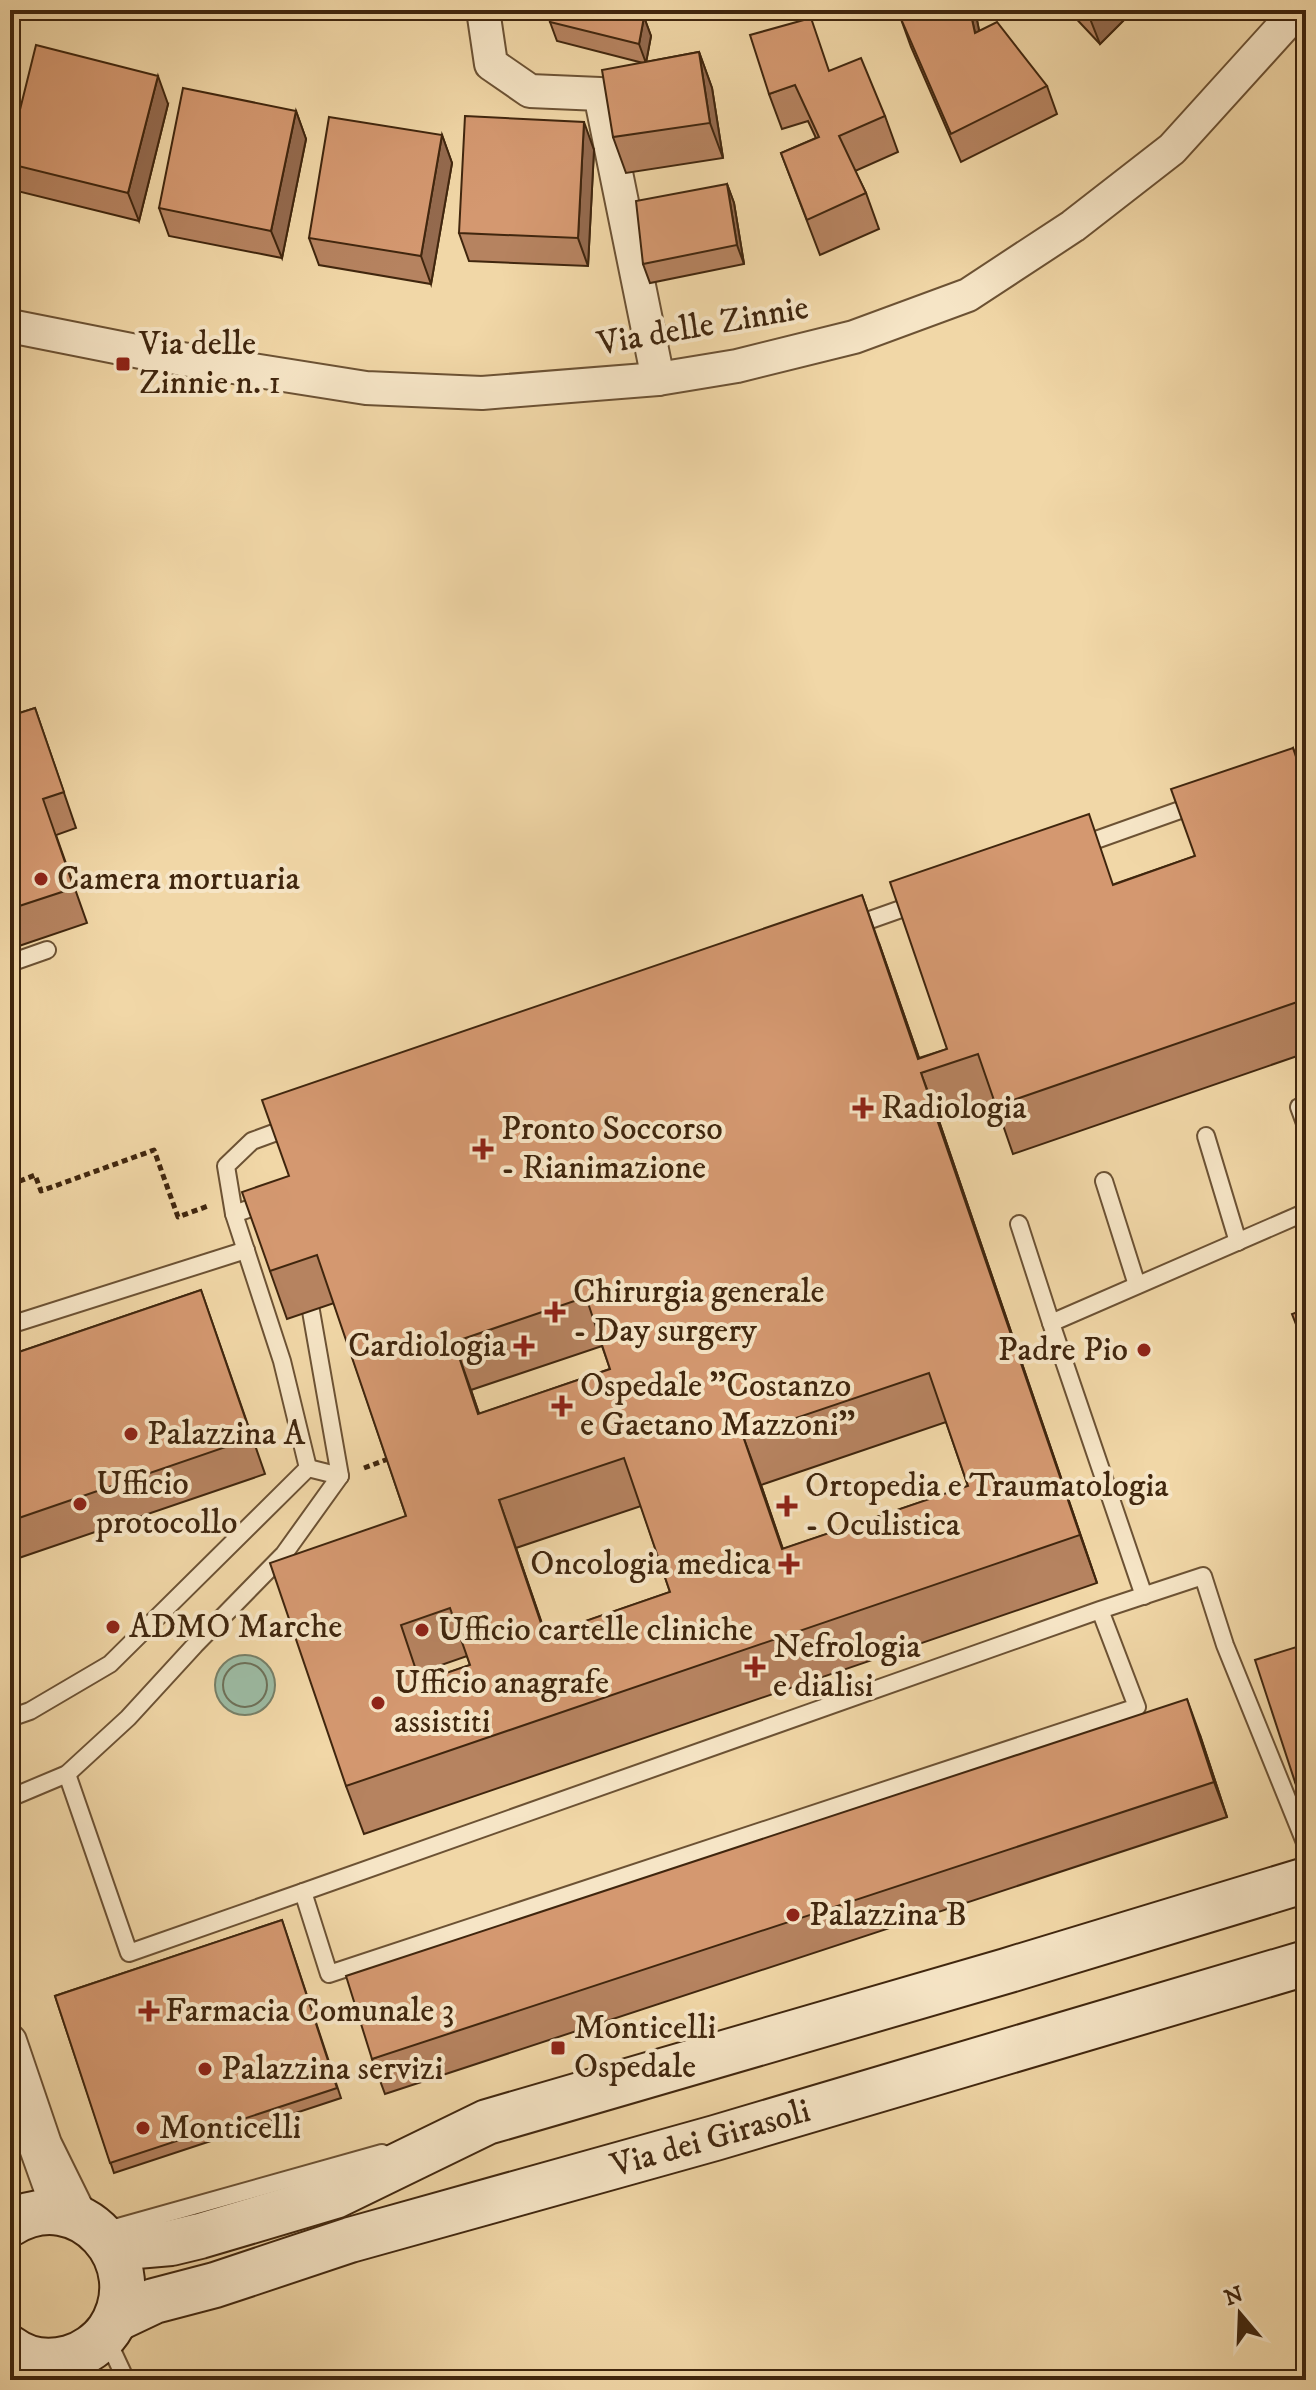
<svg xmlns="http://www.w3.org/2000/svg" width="1316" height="2390" font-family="'IM FELL DW Pica',serif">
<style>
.water{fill:#9cbaa2;stroke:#777f67;stroke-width:2}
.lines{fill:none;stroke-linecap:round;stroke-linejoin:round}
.shore{stroke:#6e7058;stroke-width:2}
.service-casing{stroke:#6c5234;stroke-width:20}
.minor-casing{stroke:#6c5234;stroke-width:36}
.secondary-casing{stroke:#40260e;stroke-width:48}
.path{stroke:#40260e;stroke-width:5;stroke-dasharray:6 4;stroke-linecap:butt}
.service{stroke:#f6e5c6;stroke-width:16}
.minor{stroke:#f6e5c6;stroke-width:32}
.secondary{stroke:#f6e5c6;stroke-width:44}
.wall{fill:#b68360;stroke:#40260e;stroke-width:2;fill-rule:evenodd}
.shaded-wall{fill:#946a4e;stroke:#40260e;stroke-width:2}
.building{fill:#d49870;stroke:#40260e;stroke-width:2;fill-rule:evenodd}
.poi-dot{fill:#8f2418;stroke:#f6e5c6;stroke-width:3}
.labels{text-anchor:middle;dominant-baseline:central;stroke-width:8;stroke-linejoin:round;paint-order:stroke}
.street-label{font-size:34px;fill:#40260e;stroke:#f6e5c6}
.poi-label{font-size:34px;fill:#40260e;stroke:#f6e5c6;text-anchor:start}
</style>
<rect width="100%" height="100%" fill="#f1d7a7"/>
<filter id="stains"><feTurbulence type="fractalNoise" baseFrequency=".0025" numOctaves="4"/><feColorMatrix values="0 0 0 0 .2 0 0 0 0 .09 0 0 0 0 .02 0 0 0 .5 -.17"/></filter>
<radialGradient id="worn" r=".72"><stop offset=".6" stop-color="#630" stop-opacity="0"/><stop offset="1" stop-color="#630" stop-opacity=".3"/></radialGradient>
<circle class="water" cx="245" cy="1685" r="30"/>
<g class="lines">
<circle class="shore" cx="245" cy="1685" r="22"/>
<defs>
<g id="service">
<polyline points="1079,846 1197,804"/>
<polyline points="853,926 918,903"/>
<polyline points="10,963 47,950"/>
<polyline points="1299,1107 1306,1126"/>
<polyline points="1206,1136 1238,1242"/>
<polyline points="1104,1181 1137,1285"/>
<polyline points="234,1214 226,1166 252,1141 293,1126"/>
<polyline points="1019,1224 1051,1323"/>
<polyline points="10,1325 246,1250"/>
<polyline points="308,1468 340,1476"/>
<polyline points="1144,1596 1051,1323 1306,1212"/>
<polyline points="1100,1610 1137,1707 329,1974 303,1892 1100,1610 1203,1576 1225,1645 1306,1845"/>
<polyline points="10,1718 30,1711 110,1664 308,1468 282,1361 234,1214 268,1202"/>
<polyline points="67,1774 129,1953 303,1892"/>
<polyline points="10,1798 67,1774 128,1718 195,1645 284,1554 340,1476 311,1311"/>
<polyline points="10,2099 50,2211"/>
<polyline points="104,2231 382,2153"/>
<polyline points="106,2337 126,2380"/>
</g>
<g id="minor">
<polyline points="483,10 491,64 530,91 600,94 658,379"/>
<polyline points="10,326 151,354 366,388 482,393 658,379 737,366 854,337 968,295 1073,226 1172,149 1298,10"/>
<polyline points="10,2041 45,2144 83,2221"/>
</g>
<g id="secondary">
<path d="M10,2224C79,2181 153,2263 109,2330C100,2343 84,2354 69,2358C49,2363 27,2361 10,2348"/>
<polyline points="113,2248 171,2243 200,2236 335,2196 487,2122 1006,1971 1306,1880"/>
<path id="s1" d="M116,2319L154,2301L215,2285L350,2240L715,2138L1306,1963"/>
</g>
</defs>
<use href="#service" class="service-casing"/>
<use href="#minor" class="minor-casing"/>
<use href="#secondary" class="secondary-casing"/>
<g class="path">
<polyline points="10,1185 35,1175 41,1191 154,1150 178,1217 208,1206"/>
<polyline points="364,1468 388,1459"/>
</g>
<use href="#service" class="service"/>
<use href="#minor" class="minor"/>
<use href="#secondary" class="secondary"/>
</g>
<g class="wall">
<polygon points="975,10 979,31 1047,86 1057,114 961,162 911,47 901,19"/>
<polygon points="1068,10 1134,10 1100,44"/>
<polygon points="644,17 651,36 646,62 699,52 712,88 723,158 626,173 613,137 643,63 557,41 550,22"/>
<polygon points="830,71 885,116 898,152 855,171 866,193 879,229 820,255 781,153 816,138 808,121 782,129 769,94"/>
<polygon points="168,104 139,221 17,191 10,172 10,150"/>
<polygon points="296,111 306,139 282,258 169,236 159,208"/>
<polygon points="442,135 452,163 431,284 319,265 309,238"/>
<polygon points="594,150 588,266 469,261 459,233"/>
<polygon points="727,184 734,203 744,264 650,283 643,264"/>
<polygon points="35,708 76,828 56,835 87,923 10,949 10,716"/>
<path d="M1293,748L1306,784V1053L1013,1154L995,1102L939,1121L1097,1583L364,1834L346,1786L406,1516L334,1303L287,1319L270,1271L289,1176L879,943L919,1058L947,1049L1114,884L1195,856ZM602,1346L610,1369L479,1414L471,1390ZM946,1422L968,1486L783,1549L761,1485ZM641,1506L670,1592L546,1635L516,1548ZM467,1656L470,1665L421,1682L418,1673Z"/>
<polygon points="201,1290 265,1474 10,1561 10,1355"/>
<polygon points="1306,1644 1306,1809 1305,1810 1295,1782"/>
<polygon points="1200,1735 1227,1817 385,2094 372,2059"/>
<polygon points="282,1920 341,2098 114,2173 55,1996"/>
</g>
<g class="shaded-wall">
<polygon points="970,10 975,10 985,60 975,33"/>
<polygon points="1095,10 1134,10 1100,44 1089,16"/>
<polygon points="644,17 651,36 646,63 639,44"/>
<polygon points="699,52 712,88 723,158 710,123"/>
<polygon points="158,76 168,104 139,221 128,193"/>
<polygon points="296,111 306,139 282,258 271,231"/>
<polygon points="584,122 594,150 588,266 578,238"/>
<polygon points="442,135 452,163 431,284 421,256"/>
<polygon points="727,184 734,203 744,264 737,245"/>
<polygon points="862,895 879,943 924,1072 923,1072"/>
<polygon points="921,1073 939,1121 1097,1583 1080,1535"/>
<polygon points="454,1342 471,1390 496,1462 478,1414"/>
<polygon points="743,1436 761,1485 799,1597 782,1549"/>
<polygon points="499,1500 516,1548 562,1683 545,1635"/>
<polygon points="1187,1699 1200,1735 1227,1817 1214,1782"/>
</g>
<g class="building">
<polygon points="552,10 639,10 644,17 639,44 550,22"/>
<polygon points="915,10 970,10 975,33 997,22 1047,86 951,134 901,19"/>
<polygon points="1084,10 1095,10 1089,16"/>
<polygon points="811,18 829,71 861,58 885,116 839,136 866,193 807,220 781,153 819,137 795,85 769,94 750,35"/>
<polygon points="36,45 158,76 128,193 10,164 10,150"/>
<polygon points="699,52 710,123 613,137 602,70"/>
<polygon points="183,88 296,111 271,231 159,208"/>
<polygon points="465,116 584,122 578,238 459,233"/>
<polygon points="329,117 442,135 421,256 309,238"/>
<polygon points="727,184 737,245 643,264 636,201"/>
<polygon points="35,708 64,792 43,799 74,888 10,909 10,716"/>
<path d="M1293,748L1306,786V999L996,1106L978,1054L921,1073L1080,1535L346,1786L270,1563L406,1516L317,1255L270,1271L242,1192L289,1176L262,1100L862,895L918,1059L947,1049L890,882L1089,814L1113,885L1195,856L1171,789ZM586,1297L610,1369L478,1414L454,1342ZM929,1373L968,1486L782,1549L743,1436ZM624,1458L670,1592L545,1635L499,1500ZM450,1608L470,1665L420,1682L401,1625Z"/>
<polygon points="201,1290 252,1438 10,1521 10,1355"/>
<polygon points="1306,1309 1306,1350 1292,1314"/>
<polygon points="1306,1644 1306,1778 1295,1782 1255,1660"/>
<polygon points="1187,1699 1214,1782 372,2059 346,1976"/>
<polygon points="282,1920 337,2088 110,2163 55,1996"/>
</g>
<g class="poi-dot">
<rect x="115" y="356" width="16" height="16" rx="4"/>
<circle cx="41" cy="879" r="8"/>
<path d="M859 1096h8v8h8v8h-8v8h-8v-8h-8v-8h8z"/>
<path d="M479 1137h8v8h8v8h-8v8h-8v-8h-8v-8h8z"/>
<path d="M551 1300h8v8h8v8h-8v8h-8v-8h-8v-8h8z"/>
<path d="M520 1334h8v8h8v8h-8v8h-8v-8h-8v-8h8z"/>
<circle cx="1144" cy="1350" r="8"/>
<path d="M558 1394h8v8h8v8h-8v8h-8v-8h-8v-8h8z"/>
<circle cx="131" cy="1434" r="8"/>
<circle cx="80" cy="1504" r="8"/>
<path d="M783 1494h8v8h8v8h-8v8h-8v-8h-8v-8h8z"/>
<path d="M785 1552h8v8h8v8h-8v8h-8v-8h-8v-8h8z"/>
<circle cx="113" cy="1627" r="8"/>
<circle cx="422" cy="1630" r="8"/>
<path d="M751 1655h8v8h8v8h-8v8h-8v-8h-8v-8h8z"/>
<circle cx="378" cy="1703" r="8"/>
<circle cx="793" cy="1915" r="8"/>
<path d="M145 1999h8v8h8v8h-8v8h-8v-8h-8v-8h8z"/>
<rect x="550" y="2040" width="16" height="16" rx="4"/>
<circle cx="205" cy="2069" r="8"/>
<circle cx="143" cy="2128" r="8"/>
</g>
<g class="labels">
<g class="street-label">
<text transform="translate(703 326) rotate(-10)">Via delle Zinnie</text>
<text stroke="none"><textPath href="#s1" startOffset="622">Via dei Girasoli</textPath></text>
</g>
<g class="poi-label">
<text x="139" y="344">Via delle<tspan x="139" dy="39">Zinnie n. 1</tspan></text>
<text x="57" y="879">Camera mortuaria</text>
<text x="881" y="1108">Radiologia</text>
<text x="501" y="1129">Pronto Soccorso<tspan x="501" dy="39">- Rianimazione</tspan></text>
<text x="573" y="1292">Chirurgia generale<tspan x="573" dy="39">- Day surgery</tspan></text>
<text x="506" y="1346" text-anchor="end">Cardiologia</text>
<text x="1128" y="1350" text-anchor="end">Padre Pio</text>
<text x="580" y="1386">Ospedale "Costanzo<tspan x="580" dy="39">e Gaetano Mazzoni"</tspan></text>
<text x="147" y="1434">Palazzina A</text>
<text x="96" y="1484">Ufficio<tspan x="96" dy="39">protocollo</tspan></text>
<text x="805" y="1486">Ortopedia e Traumatologia<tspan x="805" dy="39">- Oculistica</tspan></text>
<text x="771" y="1564" text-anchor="end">Oncologia medica</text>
<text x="129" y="1627">ADMO Marche</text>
<text x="438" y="1630">Ufficio cartelle cliniche</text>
<text x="773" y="1647">Nefrologia<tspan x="773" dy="39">e dialisi</tspan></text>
<text x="394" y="1683">Ufficio anagrafe<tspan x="394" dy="39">assistiti</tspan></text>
<text x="809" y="1915">Palazzina B</text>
<text x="165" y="2011">Farmacia Comunale 3</text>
<text x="574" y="2028">Monticelli<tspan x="574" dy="39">Ospedale</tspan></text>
<text x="221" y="2069">Palazzina servizi</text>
<text x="159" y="2128">Monticelli</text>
</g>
</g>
<rect width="1316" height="2390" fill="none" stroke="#f1d7a7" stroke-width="40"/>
<rect x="12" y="12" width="1292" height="2366" fill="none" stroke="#40260e" stroke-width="4"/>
<rect x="20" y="20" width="1276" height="2350" fill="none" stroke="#40260e" stroke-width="2"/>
<g transform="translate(1240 2314) rotate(341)" stroke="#f6e5c6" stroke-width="6" paint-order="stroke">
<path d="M0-6L14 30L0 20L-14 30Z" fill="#40260e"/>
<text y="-12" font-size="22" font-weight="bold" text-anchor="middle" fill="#40260e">N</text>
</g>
<rect width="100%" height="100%" filter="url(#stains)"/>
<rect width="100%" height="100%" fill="url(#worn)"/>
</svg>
